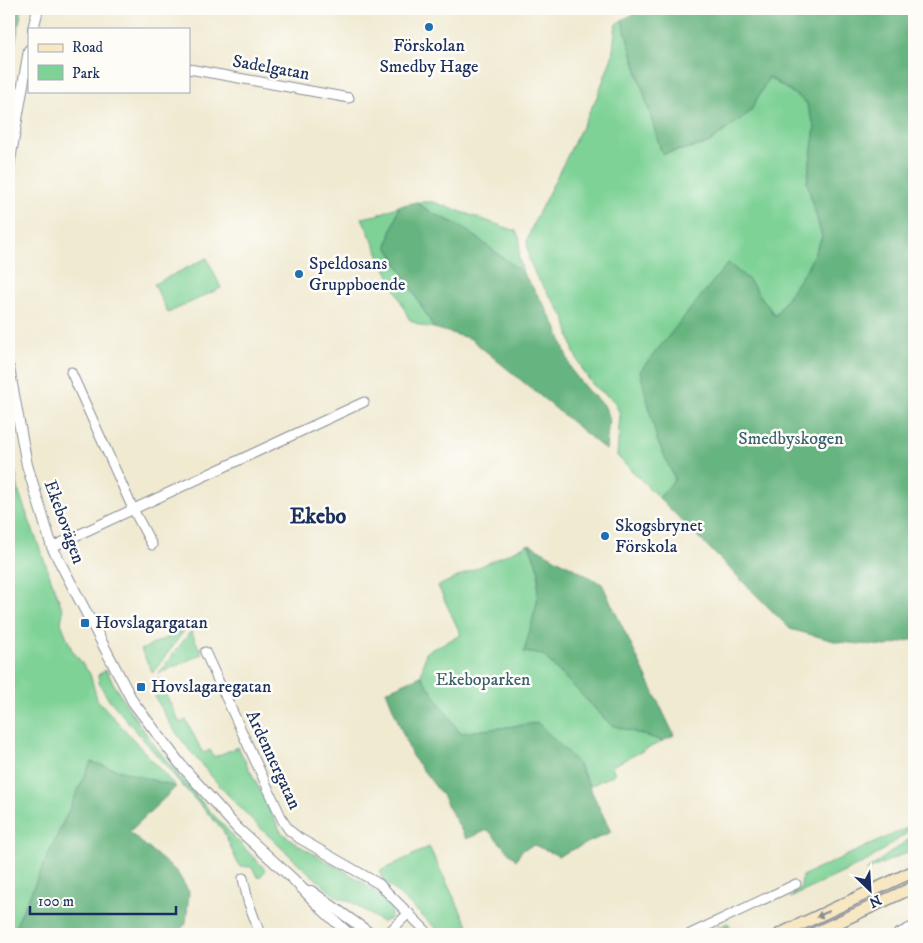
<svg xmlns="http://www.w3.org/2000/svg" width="923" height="943" font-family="'IM FELL DW Pica',serif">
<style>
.green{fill:#7ed296;stroke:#4c807a}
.forest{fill:#66b47f;stroke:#40726e}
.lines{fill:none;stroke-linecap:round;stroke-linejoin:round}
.minor-casing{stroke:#868c98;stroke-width:11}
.tertiary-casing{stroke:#868c98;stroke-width:12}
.secondary-casing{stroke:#868c98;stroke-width:14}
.minor{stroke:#fff;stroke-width:9}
.tertiary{stroke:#fff;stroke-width:10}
.secondary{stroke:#f7e8c3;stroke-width:11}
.oneway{fill:#898c90}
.poi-dot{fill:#1f6fb2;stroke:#fdfcf7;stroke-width:2}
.labels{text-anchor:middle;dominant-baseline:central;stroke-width:5;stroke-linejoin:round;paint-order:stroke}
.poi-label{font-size:18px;fill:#1b2f5e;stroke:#fdfcf7;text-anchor:start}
.street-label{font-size:18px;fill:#1b2f5e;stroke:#fdfcf7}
.park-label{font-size:18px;fill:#39606f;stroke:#fdfcf7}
.district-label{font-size:22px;font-weight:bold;fill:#1b2f5e;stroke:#fdfcf7}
</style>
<rect width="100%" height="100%" fill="#fdfcf7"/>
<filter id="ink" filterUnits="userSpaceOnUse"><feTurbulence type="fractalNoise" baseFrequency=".02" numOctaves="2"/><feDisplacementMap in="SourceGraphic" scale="10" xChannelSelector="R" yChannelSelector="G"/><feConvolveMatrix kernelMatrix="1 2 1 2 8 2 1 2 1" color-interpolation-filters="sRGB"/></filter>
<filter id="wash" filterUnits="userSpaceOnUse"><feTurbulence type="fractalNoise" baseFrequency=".0096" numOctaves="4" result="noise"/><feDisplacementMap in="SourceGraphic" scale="20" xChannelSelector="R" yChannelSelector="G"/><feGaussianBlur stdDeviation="1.12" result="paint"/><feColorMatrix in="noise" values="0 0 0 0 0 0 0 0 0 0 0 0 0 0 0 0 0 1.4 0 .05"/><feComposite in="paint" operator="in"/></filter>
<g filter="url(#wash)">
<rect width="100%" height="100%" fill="#f0ead1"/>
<g class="green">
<polygon points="622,20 662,154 707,144 750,112 768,77 806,102 815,128 807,182 822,237 809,265 775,316 749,280 728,264 699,300 657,440 675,479 659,498 617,456 620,414 614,401 593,385 584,372 574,353 565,318 536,276 529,259 527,241 534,222 597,97 612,57 616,24"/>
<polygon points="416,202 433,202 516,231 520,239 519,258 523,273 463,227 432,213"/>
<polygon points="399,206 387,246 434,328 421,326 409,319 362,218 377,215"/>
<polygon points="207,258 221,288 168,313 154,284"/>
<polygon points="9,438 19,493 63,611 61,623 72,650 90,674 97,699 176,787 91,762 12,934 9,934"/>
<polygon points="529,544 539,571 537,603 524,652 543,655 611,725 663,741 612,766 615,774 590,786 578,763 538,723 460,733 421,676 426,652 461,635 438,586"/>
<polygon points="186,628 153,673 141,650"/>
<polygon points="191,631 202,654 158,674"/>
<path d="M106,670C146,745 207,810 266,870L259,878L251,867L239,866L223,830L182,785L107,697L99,683L98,675Z"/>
<path d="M158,678L180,723L186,720L203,753L210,750L214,757L238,747L281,832L298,845L363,882L388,903L392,911L390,919L382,922L351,902L337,897C277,846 219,792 172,727C166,718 161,707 155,697C160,692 159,687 157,680Z"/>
<polygon points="914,811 914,828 869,860 790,898 801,886 802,876 911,826 907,815"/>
<polygon points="914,835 914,849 866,871"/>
<polygon points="429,847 472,934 442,934 382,879 380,871"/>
<polygon points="728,923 734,934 704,934"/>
</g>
<g class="forest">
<polygon points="9,9 22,9 9,74"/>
<polygon points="643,9 914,9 914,639 886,646 838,642 790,629 659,498 675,479 657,440 640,371 728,263 749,280 775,316 809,265 822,237 807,182 815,128 806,102 769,77 750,112 707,144 662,154 622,20"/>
<polygon points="416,202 432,213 463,227 523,273 543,303 557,329 572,371 588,391 604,405 609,417 606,450 471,339 434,328 387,246 399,206"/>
<polygon points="529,544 602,584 674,735 663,741 611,725 543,655 524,652 537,603 539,571"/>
<polygon points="421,676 460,733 538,723 578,763 611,832 559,856 534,845 522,850 516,860 488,830 466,839 442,795 412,756 386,691"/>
<polygon points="91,762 176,787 129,832 177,872 189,892 186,924 175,934 12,934"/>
</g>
</g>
<g filter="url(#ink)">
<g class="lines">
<defs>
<g id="minor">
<polyline points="189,69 349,98"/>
<polyline points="71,372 133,509 152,545"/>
<polyline points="52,547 364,402"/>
<polyline points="205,652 283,821 289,830 299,838 379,884 429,934"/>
<polyline points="243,878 248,901 260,934"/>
<polyline points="387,934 409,913"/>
<polyline points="690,934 796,884"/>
<polyline points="898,934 914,926"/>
</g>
<g id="tertiary">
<polyline points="33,29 38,9"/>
<polyline points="9,166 29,50"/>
<polyline points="9,368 27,465 52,547 133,702 181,765 237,828 293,879 323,910 349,934"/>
<polyline points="311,891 371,934"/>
</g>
<g id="secondary">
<polyline points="780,934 914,871"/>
<polyline points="813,934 914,887"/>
</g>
</defs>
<use href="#minor" class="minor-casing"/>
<use href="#tertiary" class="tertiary-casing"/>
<use href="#secondary" class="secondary-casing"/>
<use href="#minor" class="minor"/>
<use href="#tertiary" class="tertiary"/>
<use href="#secondary" class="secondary"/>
</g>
<defs><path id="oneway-solid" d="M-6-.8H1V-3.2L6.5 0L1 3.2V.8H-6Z" transform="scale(1.25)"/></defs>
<use class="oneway" href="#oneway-solid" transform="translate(823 914) rotate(155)"/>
</g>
<g class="poi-dot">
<circle cx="429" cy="27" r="5"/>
<circle cx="299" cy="274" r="5"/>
<circle cx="605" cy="536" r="5"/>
<rect x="80" y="618" width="10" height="10" rx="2.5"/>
<rect x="136" y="682" width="10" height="10" rx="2.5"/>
</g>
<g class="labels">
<g class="poi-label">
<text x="429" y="46" text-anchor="middle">Förskolan<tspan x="429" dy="21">Smedby Hage</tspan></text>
<text x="309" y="264">Speldosans<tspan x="309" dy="21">Gruppboende</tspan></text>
<text x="615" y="526">Skogsbrynet<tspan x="615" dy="21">Förskola</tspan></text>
<text x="95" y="623">Hovslagargatan</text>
<text x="151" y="687">Hovslagaregatan</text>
</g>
<g class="street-label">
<text transform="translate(271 68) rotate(10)">Sadelgatan</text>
<text transform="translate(64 522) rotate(70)">Ekebovägen</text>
<text transform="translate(273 760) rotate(65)">Ardennergatan</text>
</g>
<g class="park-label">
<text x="791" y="439">Smedbyskogen</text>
<text x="483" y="680">Ekeboparken</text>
</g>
<g class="district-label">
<text x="318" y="516">Ekebo</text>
</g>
</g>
<rect width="923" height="943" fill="none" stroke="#fdfcf7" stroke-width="30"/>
<rect x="28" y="28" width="162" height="65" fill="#fdfcf7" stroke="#a3aaba"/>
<rect x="38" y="44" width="25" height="8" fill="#f7e8c3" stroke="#a3aaba"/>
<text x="72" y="52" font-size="15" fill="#1b2f5e">Road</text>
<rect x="38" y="65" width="25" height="15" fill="#7ed296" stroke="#a3aaba"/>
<text x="72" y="78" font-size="15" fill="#1b2f5e">Park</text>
<g transform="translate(870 890) rotate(155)" stroke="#fdfcf7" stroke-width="4" paint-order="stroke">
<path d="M0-4L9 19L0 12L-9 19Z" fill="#1b2f5e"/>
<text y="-8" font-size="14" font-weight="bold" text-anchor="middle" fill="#1b2f5e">N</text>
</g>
<path d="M30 906v8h146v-8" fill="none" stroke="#1b2f5e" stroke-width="2.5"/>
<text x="38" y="906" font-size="15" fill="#1b2f5e" stroke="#fdfcf7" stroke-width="4" paint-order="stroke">100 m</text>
</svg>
